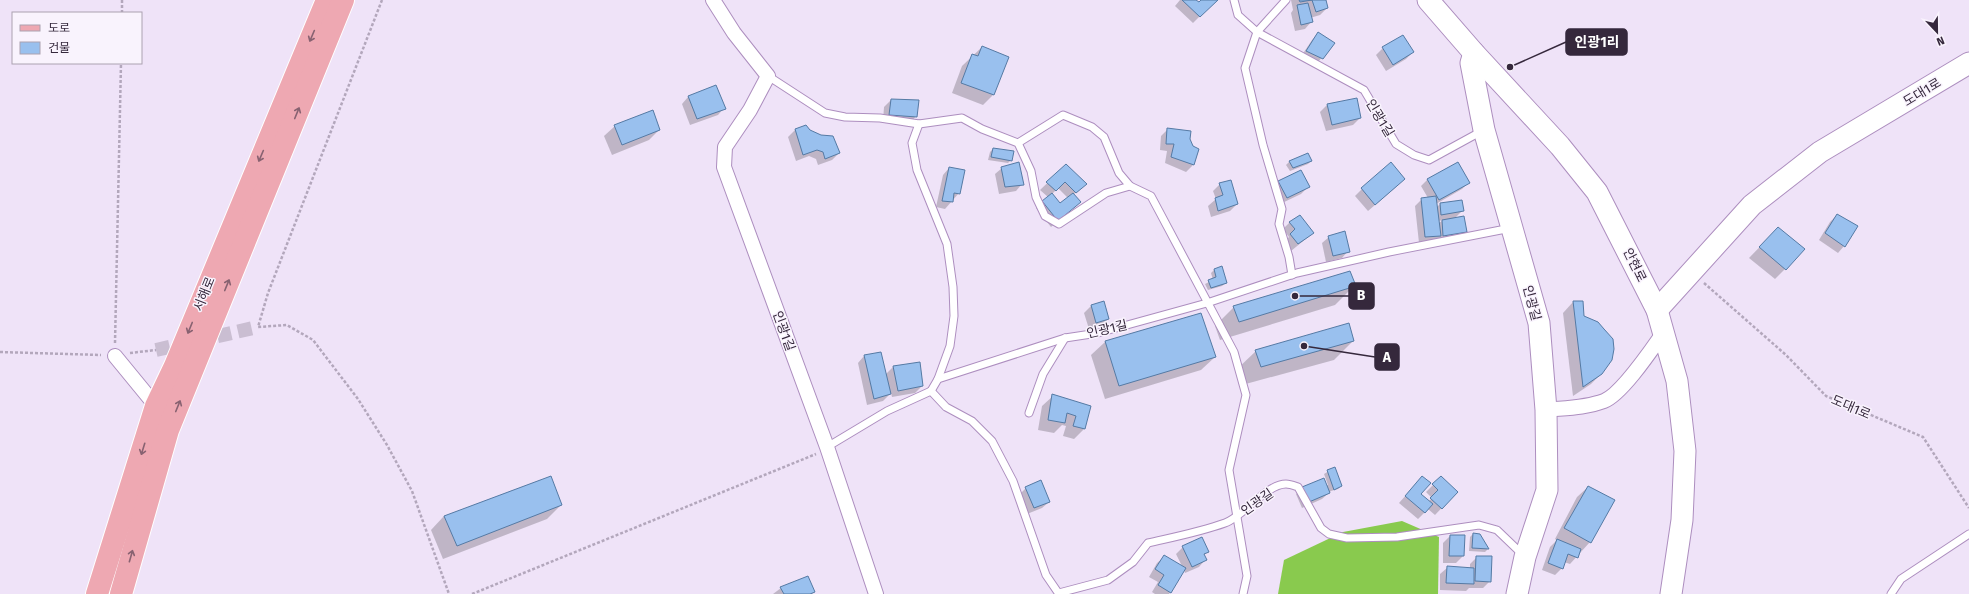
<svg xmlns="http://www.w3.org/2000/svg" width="1969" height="594" font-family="'Fira Sans','Noto Sans KR',sans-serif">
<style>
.forest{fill:#89ca4e}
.shadow{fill:#0003;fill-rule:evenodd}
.building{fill:#99c0ee;stroke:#557aa4}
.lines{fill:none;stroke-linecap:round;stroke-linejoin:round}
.street-tunnel{stroke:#cabed2;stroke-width:14;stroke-dasharray:14 7;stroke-linecap:butt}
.lane-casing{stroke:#ad8ebf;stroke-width:9}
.street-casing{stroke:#ad8ebf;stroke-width:16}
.secondary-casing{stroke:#ad8ebf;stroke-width:23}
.primary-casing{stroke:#fff;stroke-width:24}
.path{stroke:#b3a7bc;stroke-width:2.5;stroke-dasharray:3 2;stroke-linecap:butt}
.lane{stroke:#fff;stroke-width:7}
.street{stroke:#fff;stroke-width:14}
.secondary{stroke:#fff;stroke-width:21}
.primary{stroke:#eea8b2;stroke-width:22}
.oneway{stroke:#886271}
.labels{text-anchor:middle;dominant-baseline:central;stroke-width:3;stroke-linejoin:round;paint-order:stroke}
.street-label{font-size:13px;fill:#35283c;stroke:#f9f3fd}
.leader{fill:none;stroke:#35283c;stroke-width:1.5}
.callout-dot{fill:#35283c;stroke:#f9f3fd;stroke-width:1.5}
.callout{fill:#35283c;stroke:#35283c;stroke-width:1.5}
.callout-label{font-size:14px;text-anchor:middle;font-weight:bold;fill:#fff}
</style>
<rect width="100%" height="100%" fill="#efe3f8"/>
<polygon class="forest" points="1402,521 1439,537 1438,594 1278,594 1284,560 1343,532"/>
<g class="shadow">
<polygon points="1180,0 1196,0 1199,4 1203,0 1216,0 1193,23 1175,6"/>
<polygon points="1291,0 1325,0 1327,8 1320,15 1310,18 1311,22 1305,29 1295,31 1291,13 1293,10"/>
<polygon points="1318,33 1333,43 1315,66 1300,58 1312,40"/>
<polygon points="982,47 993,95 983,105 952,93 962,66"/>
<polygon points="1383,48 1413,52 1406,59 1386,71 1376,55"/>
<polygon points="688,97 724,108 718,115 690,125 682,104"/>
<polygon points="1356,99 1360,118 1353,125 1326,131 1320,112 1327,105"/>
<polygon points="891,100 916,116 910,123 883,121 884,107"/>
<polygon points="615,126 659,130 649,140 612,155 604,136"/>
<polygon points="805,126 810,131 839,153 832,160 818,165 816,159 809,156 796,161 788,137 795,130"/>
<polygon points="1168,129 1189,139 1192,147 1198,150 1193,165 1186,172 1165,163 1167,151 1160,150 1161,136"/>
<polygon points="993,149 1011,160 1008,163 988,160 990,152"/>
<polygon points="1308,154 1311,161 1308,164 1290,171 1286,165 1289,162"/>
<path d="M1066,165L1079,190L1073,195L1079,202L1051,227L1036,208L1048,197L1040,190ZM1058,188L1068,198L1060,204L1052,194Z"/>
<polygon points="949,168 959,193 945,209 936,207 943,175"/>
<polygon points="1002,168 1022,184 1016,191 999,194 995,174"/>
<path d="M1428,179L1468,183L1462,189L1436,204V208L1440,204L1461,201L1463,210L1455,218L1466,232L1459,239L1436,243V239L1433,242L1419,243L1415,206L1422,199L1428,198L1421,186ZM1443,220L1438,224V221Z"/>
<polygon points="1279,182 1308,187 1301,194 1280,204 1272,189"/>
<polygon points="1220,184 1237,204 1230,211 1211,217 1208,206 1216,199 1213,191"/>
<polygon points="1397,186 1368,211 1355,196 1362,189"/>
<polygon points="1837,215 1844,246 1838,253 1819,240 1830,222"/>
<polygon points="1290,222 1313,233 1291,251 1284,242 1289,237 1283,229"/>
<polygon points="1778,228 1785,269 1775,279 1749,258"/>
<polygon points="1329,237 1348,251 1342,258 1326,262 1322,243"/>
<polygon points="1221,268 1226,283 1222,286 1208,290 1205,284 1213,280 1211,273 1214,270"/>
<polygon points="1354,286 1335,305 1220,340 1215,326 1234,307"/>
<polygon points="1103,302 1108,319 1101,326 1089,329 1084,313 1091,306"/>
<polygon points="1573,302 1583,316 1601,374 1591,384 1573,396 1563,313"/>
<polygon points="1200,314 1215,357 1201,370 1105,399 1091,355 1105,342"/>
<polygon points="1353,341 1334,360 1242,385 1236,370 1256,351"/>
<polygon points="864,356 885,375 893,367 919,363 922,386 915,393 892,397 891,393 883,401 867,405 858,363"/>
<polygon points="1053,396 1090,406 1084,429 1074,439 1063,436 1066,426 1062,425 1054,433 1038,430 1042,406"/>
<polygon points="1334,468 1341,486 1338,489 1331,491 1322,499 1302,508 1296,494 1303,488 1328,485 1324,474"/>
<polygon points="1422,477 1420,494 1428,502 1432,498 1426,492 1441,477 1457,492 1435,515 1428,509 1418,519 1399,503"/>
<polygon points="1588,487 1590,542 1570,564 1564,562 1562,568 1555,575 1542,570 1550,547 1557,540 1555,539 1577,497"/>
<polygon points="1026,488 1049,502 1042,508 1027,514 1019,495"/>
<polygon points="561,505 547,519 443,559 431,530 444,516"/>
<polygon points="1473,534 1488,549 1485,552 1469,551 1470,537"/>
<polygon points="1450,536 1464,536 1463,556 1456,563 1443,563 1443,543"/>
<polygon points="1183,547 1208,551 1203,556 1205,560 1199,567 1185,573 1184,570 1169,594 1155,594 1152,592 1158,582 1149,577 1157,563 1164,557 1183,568 1176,554"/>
<polygon points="1477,557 1490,581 1483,588 1469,588 1466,591 1440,590 1440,574 1447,568 1470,568 1470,564"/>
<polygon points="807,577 814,592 812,594 773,594 781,588"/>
</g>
<g class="building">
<polygon points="1182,0 1196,0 1199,2 1201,0 1218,0 1200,17"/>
<polygon points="1299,0 1326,0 1328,8 1316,12 1312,0 1300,2"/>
<polygon points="1308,3 1313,22 1301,25 1297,5"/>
<polygon points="1318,32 1335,43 1323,59 1306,51"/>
<polygon points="1403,35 1414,52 1393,65 1382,47"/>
<polygon points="982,46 1009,57 994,95 961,83 972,54 978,56"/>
<polygon points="716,85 726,109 697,119 688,96"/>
<polygon points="1357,98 1361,118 1332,125 1327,104"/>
<polygon points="891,99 919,100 917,117 889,115"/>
<polygon points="653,110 660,130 622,145 614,125"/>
<polygon points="806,125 810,130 821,135 833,136 840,153 825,159 823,152 817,150 803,155 795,129"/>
<polygon points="1167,128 1191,131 1190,139 1193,146 1199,149 1194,165 1171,157 1174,144 1166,144"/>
<polygon points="993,148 1014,151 1012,161 991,157"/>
<polygon points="1308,153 1312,161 1293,168 1289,161"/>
<polygon points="1019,162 1024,185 1005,187 1001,167"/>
<polygon points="1391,162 1405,179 1375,205 1361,188"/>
<polygon points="1458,162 1470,183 1439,200 1427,179"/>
<polygon points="1066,164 1087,184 1076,193 1065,182 1056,191 1046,182"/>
<polygon points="949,167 965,170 960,194 954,193 953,202 942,201"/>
<polygon points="1301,170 1310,187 1287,198 1278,181"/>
<polygon points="1231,180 1238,204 1218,211 1215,198 1223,195 1219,183"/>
<polygon points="1052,193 1060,203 1073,193 1081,202 1058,221 1042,201"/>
<polygon points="1436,196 1441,236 1425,237 1421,198"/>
<polygon points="1462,200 1464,211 1441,215 1440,203"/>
<polygon points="1837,214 1858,226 1845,247 1825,233"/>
<polygon points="1300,215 1314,233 1298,244 1290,234 1295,229 1289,222"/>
<polygon points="1464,216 1467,232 1443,236 1442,220"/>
<polygon points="1778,227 1805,249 1786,270 1759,247"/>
<polygon points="1345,231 1350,252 1333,256 1328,236"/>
<polygon points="1222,266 1227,283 1211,288 1208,280 1216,277 1214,269"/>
<polygon points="1350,271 1356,286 1239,322 1233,306"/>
<polygon points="1104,301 1109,319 1096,323 1091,305"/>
<polygon points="1573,301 1583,301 1584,316 1598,322 1604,329 1613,339 1614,349 1612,360 1602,374 1583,387"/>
<polygon points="1201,313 1216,357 1119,386 1105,341"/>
<polygon points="1349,323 1354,341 1261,367 1255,350"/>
<polygon points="881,352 891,394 874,399 864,355"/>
<polygon points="920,362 923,386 898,391 893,366"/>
<polygon points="1052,394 1091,406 1085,429 1073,426 1076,416 1067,413 1065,423 1048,420"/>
<polygon points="1335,467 1342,486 1334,490 1327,470"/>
<polygon points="551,476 562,505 457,546 444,516"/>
<polygon points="1422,476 1431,483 1421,494 1433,504 1425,513 1405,496"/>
<polygon points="1441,476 1458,492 1442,509 1430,498 1438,490 1432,484"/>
<polygon points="1324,478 1330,493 1309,502 1302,487"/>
<polygon points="1041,480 1050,502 1034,508 1025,487"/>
<polygon points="1588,486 1615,500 1591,543 1564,528"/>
<polygon points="1473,533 1480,534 1489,549 1472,548"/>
<polygon points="1450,535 1465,535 1464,556 1449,556"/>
<polygon points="1202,537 1209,552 1204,554 1207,560 1192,567 1182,546"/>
<polygon points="1557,539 1581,549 1578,558 1568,554 1563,569 1548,563"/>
<polygon points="1164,555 1186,568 1171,593 1158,585 1164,575 1155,569"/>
<polygon points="1476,556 1492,556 1491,582 1475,581"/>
<polygon points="1447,566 1474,568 1474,584 1446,583"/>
<polygon points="808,576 815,592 810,594 784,594 780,587"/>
</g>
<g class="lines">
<polyline class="street-tunnel" points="156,350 258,327"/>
<defs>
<g id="lane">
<polyline points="1234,0 1238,15 1257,32 1364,90 1396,144 1414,155 1429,160 1482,131"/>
<polyline points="1286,0 1257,32 1245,68 1263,145 1282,209 1279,224 1289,257 1292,275"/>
<polyline points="768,76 825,113 845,117 880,118 919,124 962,118 982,129 1018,143 1031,171 1036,197 1045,216 1059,224 1106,193 1130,186 1151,196 1234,352 1246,395 1229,470 1247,576 1243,594"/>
<polyline points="919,124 912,143 917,170 947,244 953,287 954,316 950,346 938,379"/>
<polyline points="1018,143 1063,115 1092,127 1104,137 1119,173 1130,186"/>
<polyline points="931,391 938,379 1065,338 1098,333 1207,303 1297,273 1389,252 1511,228"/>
<polyline points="931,391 946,407 972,421 992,441 1013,481 1046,575 1059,594"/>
<polyline points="1029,413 1043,374 1065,338"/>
<polyline points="827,447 887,411 931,391"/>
<path d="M1059,593L1108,580L1133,562L1148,543C1174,537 1200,532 1225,523C1243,517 1266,484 1286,484C1290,484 1295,486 1298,487L1321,528L1329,534L1347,538L1397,537L1479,525L1497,530L1522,554"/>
<polyline points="1891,594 1901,579 1969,534"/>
</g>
<g id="street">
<polyline points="713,0 734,33 768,76 750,110 725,147 724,167 827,447 876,594"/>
<polyline points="115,356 156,406"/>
<path d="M1546,410C1565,408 1585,408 1604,401C1622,394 1652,349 1664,332"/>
</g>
<g id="secondary">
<polyline points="1428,0 1474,53 1560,146 1597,192 1657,310 1677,381 1685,451 1682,520 1671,594"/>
<polyline points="1474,53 1471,63 1484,130 1539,323 1546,410 1547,490 1525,557 1517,594"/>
<polyline points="1657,310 1752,205 1820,152 1969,63"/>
</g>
<g id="primary">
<polyline points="97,594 156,406 175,366 327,0"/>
<polyline points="121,594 168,430 343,0"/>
</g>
</defs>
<use href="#lane" class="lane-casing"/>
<use href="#street" class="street-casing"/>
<use href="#secondary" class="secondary-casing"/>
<use href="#primary" class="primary-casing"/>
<g class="path">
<polyline points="382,0 268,293 258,327 287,325 313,340 358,399 387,445 412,491 449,594"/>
<polyline points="122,13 122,0"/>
<polyline points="1704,283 1786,355 1826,396 1923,437 1969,508"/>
<polyline points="115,343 121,63"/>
<polyline points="0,352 101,355"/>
<polyline points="130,353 156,350"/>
<polyline points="472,594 816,454"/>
</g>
<use href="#lane" class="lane"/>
<use href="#street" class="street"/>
<use href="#secondary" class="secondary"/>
<use href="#primary" class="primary"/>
</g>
<defs><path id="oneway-shaft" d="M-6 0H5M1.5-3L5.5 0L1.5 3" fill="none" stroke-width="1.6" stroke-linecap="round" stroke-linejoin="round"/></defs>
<g class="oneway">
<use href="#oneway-shaft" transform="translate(312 36) rotate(113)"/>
<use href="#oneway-shaft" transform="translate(297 113) rotate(-68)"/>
<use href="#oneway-shaft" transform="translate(261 156) rotate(113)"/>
<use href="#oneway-shaft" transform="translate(227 285) rotate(-68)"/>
<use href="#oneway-shaft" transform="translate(190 328) rotate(112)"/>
<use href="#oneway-shaft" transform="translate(178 406) rotate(-68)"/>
<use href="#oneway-shaft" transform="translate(143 449) rotate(107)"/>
<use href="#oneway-shaft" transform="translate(131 556) rotate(-74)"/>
</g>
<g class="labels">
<g class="street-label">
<text transform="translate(1922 92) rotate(-31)">도대1로</text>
<text transform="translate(1380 118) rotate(59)">인광1길</text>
<text transform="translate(1635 265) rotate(64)">안현로</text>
<text transform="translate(204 294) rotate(-68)">서해로</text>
<text transform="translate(1532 303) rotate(75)">인광길</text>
<text transform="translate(1107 329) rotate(-13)">인광1길</text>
<text transform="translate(784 331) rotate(70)">인광1길</text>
<text transform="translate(1851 407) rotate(23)">도대1로</text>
<text transform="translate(1257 502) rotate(-35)">인광길</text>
</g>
</g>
<path class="leader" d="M1510 67L1566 42M1295 296L1349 296M1304 346L1375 357"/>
<g class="callout-dot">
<circle cx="1510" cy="67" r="4"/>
<circle cx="1295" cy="296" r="4"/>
<circle cx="1304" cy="346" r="4"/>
</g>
<g class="callout">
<rect x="1566" y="29" width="61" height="26" rx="4"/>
<rect x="1349" y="283" width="25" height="26" rx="4"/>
<rect x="1375" y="344" width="24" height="26" rx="4"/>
</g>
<g class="callout-label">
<text x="1597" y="47">인광1리</text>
<text x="1361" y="300">B</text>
<text x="1387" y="362">A</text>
</g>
<rect x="12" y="12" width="130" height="52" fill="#f9f3fd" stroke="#aba2b0"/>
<rect x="20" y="25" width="20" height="6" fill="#eea8b2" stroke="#aba2b0"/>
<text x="48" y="32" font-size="12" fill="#35283c">도로</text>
<rect x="20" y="42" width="20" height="12" fill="#99c0ee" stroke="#aba2b0"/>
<text x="48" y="52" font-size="12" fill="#35283c">건물</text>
<g transform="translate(1937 32) rotate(158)" stroke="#f9f3fd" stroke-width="3" paint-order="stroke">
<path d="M0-3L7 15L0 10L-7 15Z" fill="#35283c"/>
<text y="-6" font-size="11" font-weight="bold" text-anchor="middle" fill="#35283c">N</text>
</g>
</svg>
